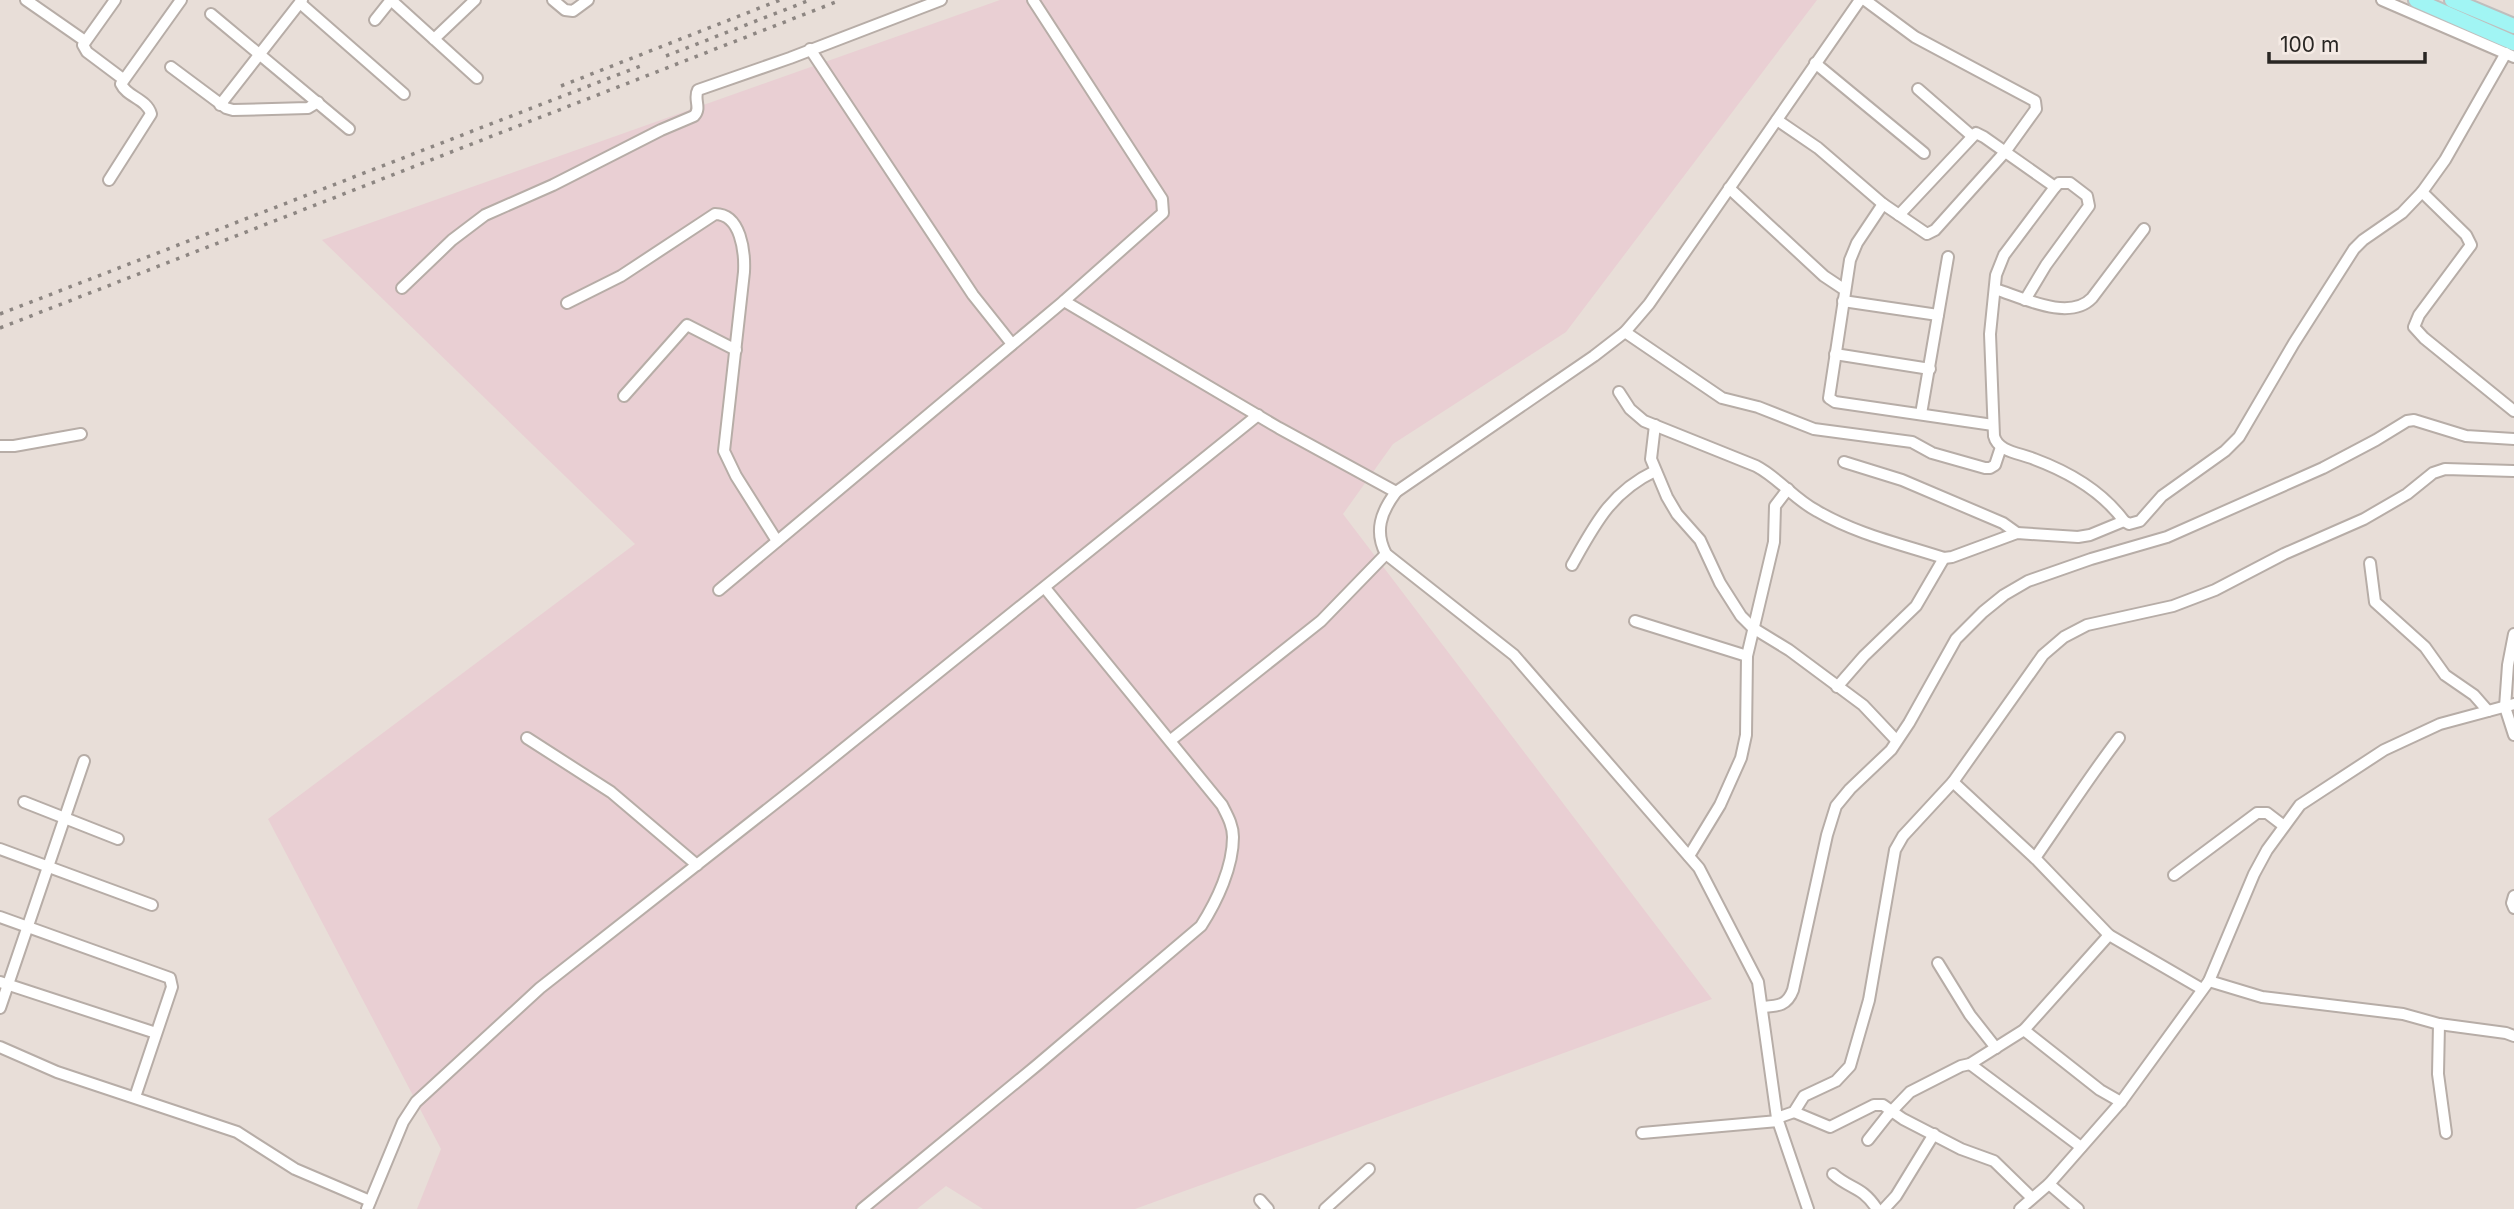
<svg xmlns="http://www.w3.org/2000/svg" width="2514" height="1209" font-family="Inter,sans-serif">
<style>
.industrial{fill:#e9cfd3}
.lines{fill:none;stroke-linecap:round;stroke-linejoin:round}
.minor-casing{stroke:#b7ada7;stroke-width:14}
.major-casing{stroke:#bfbebd;stroke-width:18}
.minor{stroke:#fff;stroke-width:10}
.major{stroke:#a1f5f4;stroke-width:14}
.rail{stroke:#8d8682;stroke-width:3.5;stroke-dasharray:3.5 7;stroke-linecap:butt}
</style>
<rect width="100%" height="100%" fill="#e8ded8"/>
<polygon class="industrial" points="1000,0 1817,0 1566,332 1393,444 1343,514 1712,999 1135,1209 983,1209 946,1186 917,1209 417,1209 441,1149 268,819 635,544 322,240"/>
<g class="lines">
<defs>
<g id="minor">
<polyline points="26,0 85,41"/>
<polyline points="115,0 83,45 87,52 123,79"/>
<polyline points="391,0 477,78"/>
<polyline points="553,0 565,10 573,11 588,0"/>
<polyline points="2382,0 2514,57"/>
<polyline points="300,3 404,94"/>
<polyline points="211,14 349,129"/>
<polyline points="375,20 391,0"/>
<polyline points="434,39 475,0"/>
<polyline points="810,49 973,295 1012,344"/>
<polyline points="1815,63 1924,153"/>
<polyline points="171,67 226,108 233,110 308,108 318,102"/>
<polyline points="1918,89 1972,136"/>
<polyline points="220,105 302,0"/>
<polyline points="1777,120 1818,148 1883,204 1927,234 1935,230 2005,152 2036,109 2035,101 1915,37 1865,0"/>
<path d="M109,180L151,114C147,99 127,97 121,84L181,0"/>
<polyline points="1729,188 1824,276 1845,290"/>
<polyline points="2422,192 2466,235 2471,245 2419,315 2414,327 2424,338 2514,411"/>
<polyline points="1883,204 1857,243 1850,260 1829,398 1835,402 1993,425"/>
<polyline points="1899,215 1976,133 1984,137 2055,187"/>
<path d="M402,288L452,240L485,215L553,185L661,130L694,116C702,108 693,99 698,90L790,58L941,0"/>
<path d="M1995,289C2021,297 2069,322 2092,298L2144,229"/>
<path d="M2025,300L2046,265L2089,206L2087,196L2070,183H2059L2055,187L2004,255L1996,275L1990,334L1994,436C1998,452 2020,453 2034,459C2069,472 2102,491 2124,521L2129,524L2140,521L2162,496L2225,451L2239,437L2294,343L2354,249L2363,240L2402,213L2422,192L2445,160L2506,53"/>
<polyline points="1064,301 1279,428 1396,492"/>
<polyline points="1843,301 1938,315"/>
<path d="M567,303L621,276L715,214C741,214 745,252 744,272L724,451L736,476L777,541"/>
<polyline points="1625,332 1722,398 1758,407 1814,429 1912,442 1932,453 1985,468 1990,468 1995,465 2001,447"/>
<polyline points="1835,354 1930,369"/>
<path d="M1619,392L1630,409L1644,421L1756,466C1779,478 1794,499 1817,511C1856,534 1901,544 1944,558L1952,557L2017,533L2078,537L2090,535L2124,521"/>
<polyline points="624,396 687,325 736,350"/>
<polyline points="1921,414 1948,257"/>
<polyline points="1655,425 1651,459 1667,497 1677,514 1700,540 1720,583 1741,616 1753,628 1789,650 1863,705 1896,740"/>
<polyline points="0,446 14,446 81,434"/>
<polyline points="1844,462 1902,480 2003,523 2017,533"/>
<polyline points="2370,563 2375,602 2425,647 2445,675 2474,695 2488,711"/>
<path d="M1572,565C1595,524 1611,492 1655,471"/>
<polyline points="719,590 1064,301 1163,213 1162,199 1033,0"/>
<polyline points="1635,621 1747,656"/>
<polyline points="2514,634 2508,665 2505,707 2514,735"/>
<polyline points="1837,687 1864,656 1916,606 1944,558"/>
<polyline points="527,738 611,792 697,865"/>
<polyline points="1171,740 1321,621 1386,554"/>
<polyline points="1953,782 2035,858 2109,935 2202,989"/>
<polyline points="24,802 118,839"/>
<polyline points="0,849 152,905"/>
<polyline points="1689,856 1720,805 1741,758 1746,735 1747,656 1774,542 1775,506 1788,489"/>
<path d="M2035,858C2063,818 2089,777 2119,738"/>
<polyline points="2174,875 2257,813 2267,813 2284,826"/>
<polyline points="2514,896 2512,903 2514,908"/>
<polyline points="0,917 170,978 172,987 135,1097"/>
<polyline points="1938,963 1970,1015 1996,1048"/>
<polyline points="2209,981 2262,997 2403,1014 2439,1024 2506,1033 2514,1036"/>
<polyline points="0,982 156,1033"/>
<path d="M1762,1007C1778,1006 1787,1006 1793,990L1827,835L1836,806L1850,789L1891,750L1909,723L1956,639L1983,612L2004,595L2028,581L2091,559L2167,537L2323,468L2376,440L2407,421L2414,420L2466,436L2514,439"/>
<polyline points="0,1008 84,761"/>
<polyline points="2439,1024 2438,1074 2446,1133"/>
<polyline points="2024,1030 2100,1090 2121,1102"/>
<polyline points="0,1047 57,1072 237,1132 295,1169 370,1201"/>
<polyline points="1970,1064 2081,1147"/>
<polyline points="1794,1112 1830,1127 1874,1105 1883,1105 1903,1119 1961,1149 1994,1161 2032,1198"/>
<polyline points="1777,1118 1794,1112 1804,1096 1836,1081 1850,1066 1869,1000 1895,850 1903,836 1953,782 2043,655 2064,637 2087,625 2173,606 2215,590 2284,554 2364,519 2407,494 2433,473 2445,469 2514,471"/>
<polyline points="1642,1133 1778,1121"/>
<polyline points="1868,1140 1887,1116 1910,1092 1961,1066 1970,1064 2024,1030 2109,935"/>
<path d="M1833,1174C1851,1190 1861,1185 1877,1209"/>
<polyline points="2049,1184 2078,1209"/>
<polyline points="1260,1200 1268,1209"/>
<polyline points="367,1209 403,1122 416,1102 540,988 806,779 1258,415"/>
<path d="M862,1209L1036,1066L1201,926C1217,901 1233,867 1233,837C1233,825 1227,815 1222,805L1045,588"/>
<polyline points="1325,1209 1369,1169"/>
<path d="M1808,1209L1777,1118L1758,982L1699,868L1514,655L1386,554C1374,531 1381,512 1396,492L1594,356L1625,332L1649,304L1860,0"/>
<polyline points="1884,1209 1896,1196 1934,1134"/>
<polyline points="2020,1209 2049,1184 2121,1102 2209,981 2254,874 2267,850 2300,805 2384,750 2440,724 2514,704"/>
</g>
<g id="major">
<polyline points="2416,0 2514,43"/>
<polyline points="2452,0 2514,26"/>
</g>
</defs>
<use href="#minor" class="minor-casing"/>
<use href="#major" class="major-casing"/>
<use href="#minor" class="minor"/>
<use href="#major" class="major"/>
<g class="rail">
<polyline points="666,56 810,0"/>
<polyline points="561,86 780,0"/>
<polyline points="0,314 643,65"/>
<polyline points="0,328 841,0"/>
</g>
</g>
<path d="M2269 52v10h156v-10" fill="none" stroke="#292623" stroke-width="3.5"/>
<text x="2280" y="52" font-size="21" fill="#292623" stroke="#f5ebe5" stroke-width="5" paint-order="stroke">100 m</text>
</svg>
